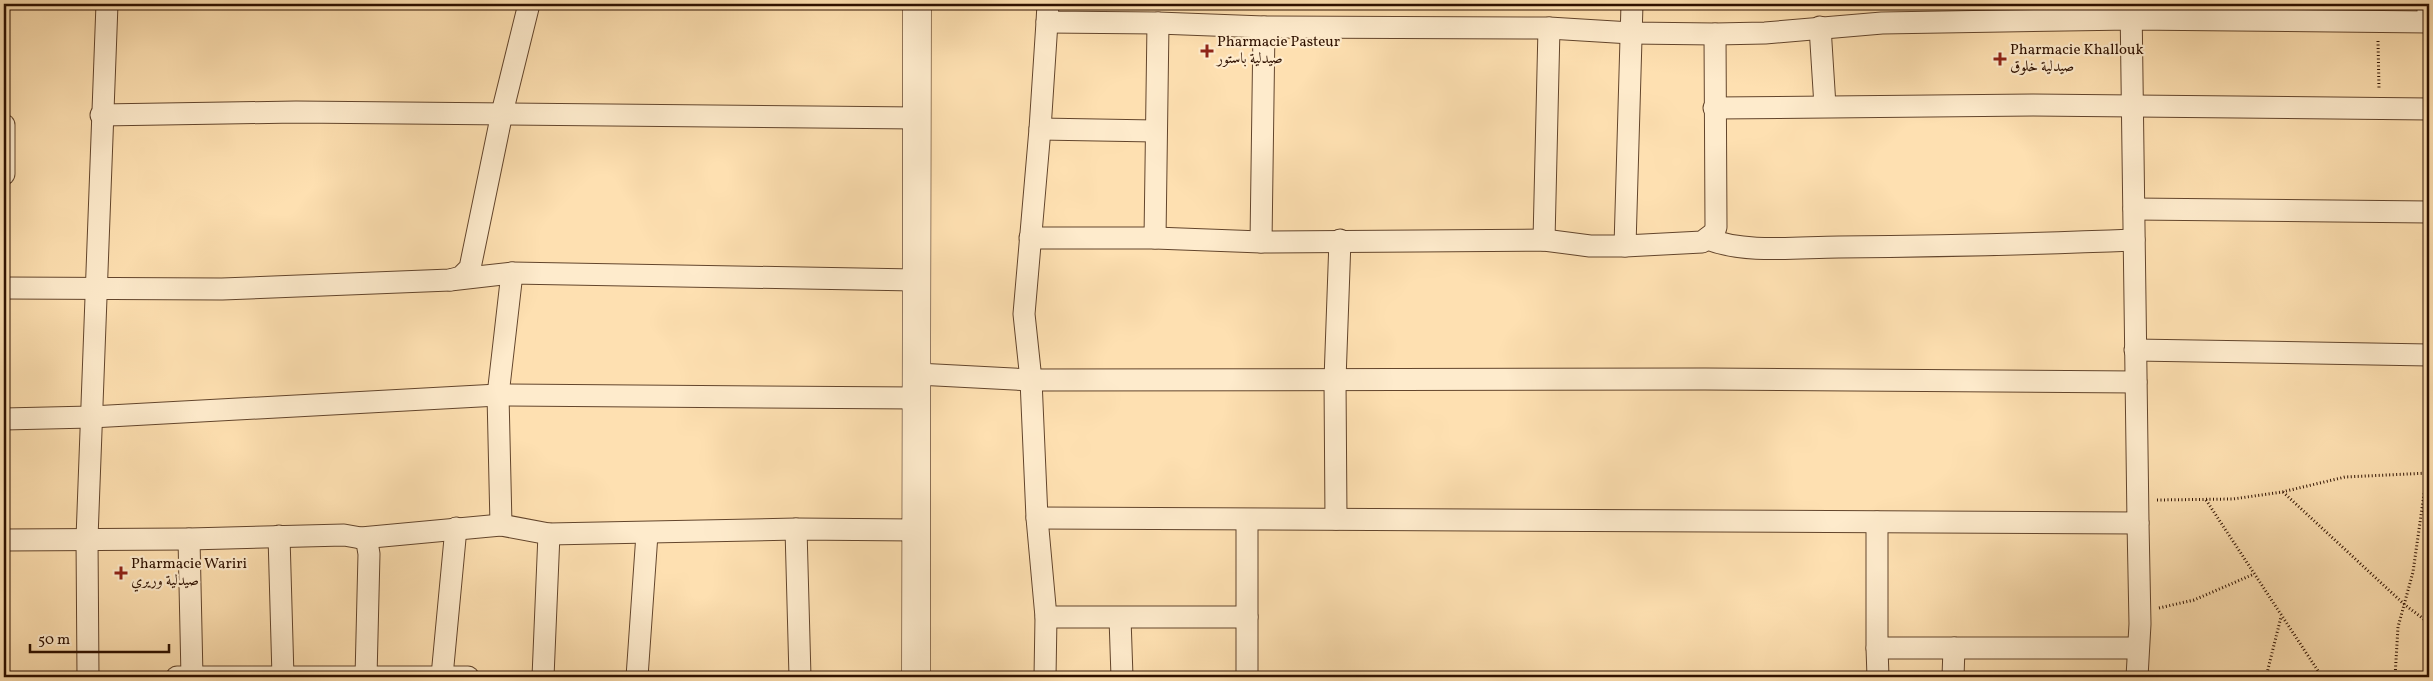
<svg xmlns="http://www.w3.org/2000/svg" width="2433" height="681" font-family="Vollkorn,Amiri,serif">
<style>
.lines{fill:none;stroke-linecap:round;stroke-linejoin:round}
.street-casing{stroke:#63452c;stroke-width:23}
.secondary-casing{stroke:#2f1100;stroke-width:29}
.path{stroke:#2f1100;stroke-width:3;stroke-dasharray:1 2.5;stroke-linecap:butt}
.street{stroke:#feebcc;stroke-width:21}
.secondary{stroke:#feebcc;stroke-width:28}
.poi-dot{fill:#8f2418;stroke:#feebcc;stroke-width:2}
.labels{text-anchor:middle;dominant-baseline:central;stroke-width:4.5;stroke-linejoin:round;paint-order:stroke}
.poi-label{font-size:15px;fill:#2f1100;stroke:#feebcc;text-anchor:start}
</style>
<rect width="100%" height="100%" fill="#fee0b1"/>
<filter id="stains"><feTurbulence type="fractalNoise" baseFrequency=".004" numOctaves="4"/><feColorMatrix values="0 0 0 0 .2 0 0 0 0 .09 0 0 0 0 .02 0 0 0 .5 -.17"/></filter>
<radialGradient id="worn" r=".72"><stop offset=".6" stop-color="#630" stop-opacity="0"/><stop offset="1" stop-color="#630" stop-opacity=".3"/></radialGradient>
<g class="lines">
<defs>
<g id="street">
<polyline points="1048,4 1047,22 1158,23 1264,27 1549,28 1631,33 1715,34 1765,33 1882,23 2131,19 2429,22"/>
<polyline points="2428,4 2428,22"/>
<polyline points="1820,27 1825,106"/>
<polyline points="1714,108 2033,105 2429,109"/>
<polyline points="101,115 296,112 917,118"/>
<polyline points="4,125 4,174"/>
<polyline points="1040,129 1155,131"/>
<polyline points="2134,209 2429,212"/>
<polyline points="1030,238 1155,238 1261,242 1544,240 1590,246 1625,246 1632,4"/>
<polyline points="1155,238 1158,23"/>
<path d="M1708,239C1745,254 1799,247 1839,247C1938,246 2036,244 2134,240"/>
<polyline points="1544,240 1549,28"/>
<polyline points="1261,242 1264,27"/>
<polyline points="1625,246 1702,242 1714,233 1716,227 1715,34"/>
<polyline points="450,280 461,277 470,268 502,113 529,4"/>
<polyline points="4,288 222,289 450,280 512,273 915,280"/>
<polyline points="2135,350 2429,355"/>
<polyline points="917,374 1031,380 1705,379 2136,382"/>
<polyline points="4,419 91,417 498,395 916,398"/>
<polyline points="1037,518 2138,523 2131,4"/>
<polyline points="1336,519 1335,380 1340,240"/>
<polyline points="1877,522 1877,648"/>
<polyline points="501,525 498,395 512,273"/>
<polyline points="796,529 800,677"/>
<polyline points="279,536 283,677"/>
<polyline points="361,538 367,542 369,554 366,677"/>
<polyline points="189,539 192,677"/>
<polyline points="4,540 189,539 344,535 361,538 501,525 549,534 796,529 915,530"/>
<polyline points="1046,617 1247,617"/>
<polyline points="1120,618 1122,677"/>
<polyline points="442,676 456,528"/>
<polyline points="88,677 87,538 107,4"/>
<polyline points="177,677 468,677"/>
<polyline points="543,677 549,534"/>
<polyline points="637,677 647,534"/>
<polyline points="1045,677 1046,617 1037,518 1031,380 1024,314 1040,129 1047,22"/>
<polyline points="1247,677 1247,520"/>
<polyline points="1878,677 1877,648 2138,648"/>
<polyline points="1953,677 1954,648"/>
<polyline points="2137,677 2140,624 2138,523"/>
</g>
<polyline id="secondary" points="916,677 917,4"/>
</defs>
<use href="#street" class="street-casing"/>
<use href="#secondary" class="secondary-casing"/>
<g class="path">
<polyline points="2378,41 2379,89"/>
<polyline points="2283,492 2405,605 2429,623"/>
<polyline points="2157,500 2233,499 2282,492 2345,477 2429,473"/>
<polyline points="2206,500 2322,677"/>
<polyline points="2159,608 2194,600 2254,574"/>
<polyline points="2266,677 2281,617"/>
<polyline points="2395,677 2398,627 2413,572 2427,473"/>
</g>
<use href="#street" class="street"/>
<use href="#secondary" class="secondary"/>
</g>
<g class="poi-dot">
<path d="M1204.5 43.5h5v5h5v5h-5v5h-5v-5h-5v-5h5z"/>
<path d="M1997.5 51.5h5v5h5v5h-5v5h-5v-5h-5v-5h5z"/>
<path d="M118.5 565.5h5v5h5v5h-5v5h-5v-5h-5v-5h5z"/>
</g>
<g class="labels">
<g class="poi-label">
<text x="1217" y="42">Pharmacie Pasteur<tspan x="1217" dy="17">صيدلية باستور</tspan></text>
<text x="2010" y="50">Pharmacie Khallouk<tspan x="2010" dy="17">صيدلية خلوق</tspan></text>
<text x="131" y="564">Pharmacie Wariri<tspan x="131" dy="17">صيدلية وريري</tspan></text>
</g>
</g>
<rect width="2433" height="681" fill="none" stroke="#fee0b1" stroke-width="20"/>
<rect x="5" y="5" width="2423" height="671" fill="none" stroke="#2f1100" stroke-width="2.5"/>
<rect x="10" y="10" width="2413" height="661" fill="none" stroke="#2f1100"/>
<path d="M30 644v8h139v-8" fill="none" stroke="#2f1100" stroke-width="2.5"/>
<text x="38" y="644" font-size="15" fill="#2f1100" stroke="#feebcc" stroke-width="4" paint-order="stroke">50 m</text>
<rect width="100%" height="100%" filter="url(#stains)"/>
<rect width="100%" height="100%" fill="url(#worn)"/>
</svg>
